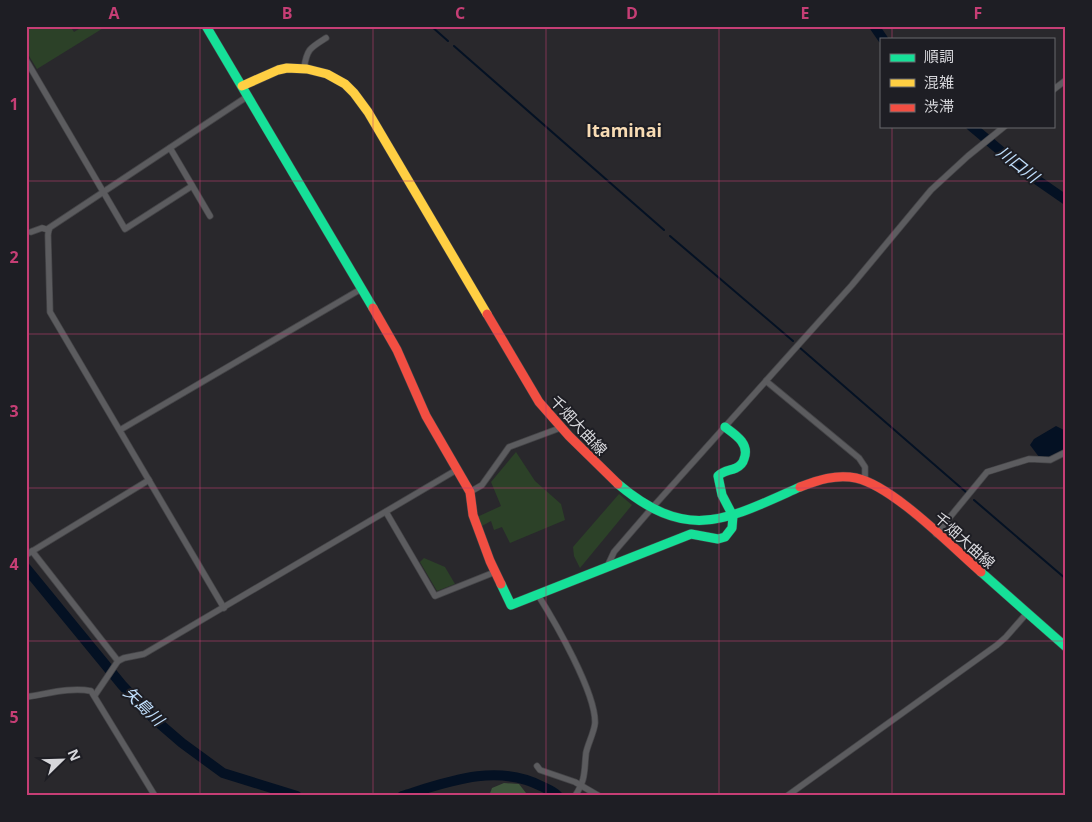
<svg xmlns="http://www.w3.org/2000/svg" width="1092" height="822" font-family="'Open Sans','Noto Sans JP',sans-serif">
<style>
.green{fill:#2c4128}
.forest{fill:#3f563c}
.water{fill:#041123}
.lines{fill:none;stroke-linecap:round;stroke-linejoin:round}
.stream{stroke:#041123;stroke-width:2}
.river{stroke:#041123;stroke-width:10}
.street-casing{stroke:#454548;stroke-width:7}
.fast-casing{stroke:#454548;stroke-width:10}
.slow-casing{stroke:#454548;stroke-width:10}
.jam-casing{stroke:#454548;stroke-width:10}
.street{stroke:#5c5c5f;stroke-width:5.5}
.fast{stroke:#16e098;stroke-width:9}
.slow{stroke:#ffcf43;stroke-width:9}
.jam{stroke:#f24e42;stroke-width:9}
.grid{fill:none;stroke:#c63e75;stroke-width:1;stroke-opacity:0.55}
.labels{text-anchor:middle;dominant-baseline:central;stroke-width:4;stroke-linejoin:round;paint-order:stroke}
.street-label{font-size:15px;fill:#d7d7db;stroke:#1e1e24}
.water-label{font-size:16px;font-style:italic;fill:#c1e0fe;stroke:#1e1e24}
.quarter-label{font-size:18px;font-weight:bold;fill:#f8dcb4;stroke:#1e1e24}
.neatline{fill:none;stroke:#c63e75;stroke-width:2}
.grid-label{font-size:16px;text-anchor:middle;font-weight:bold;fill:#c63e75}
</style>
<rect width="100%" height="100%" fill="#29282c"/>
<g class="green">
<polygon points="26,26 70,26 74,32 84,26 105,27 37,69 26,51"/>
<polygon points="516,452 535,481 561,504 565,520 510,543 502,527 494,530 491,521 482,526 477,517 501,506 491,482"/>
<polygon points="619,494 632,505 580,568 574,556 573,547"/>
<polygon points="424,558 445,567 455,584 437,591 420,562"/>
</g>
<polygon class="forest" points="504,783 519,784 526,793 527,796 489,796 492,788"/>
<polygon class="water" points="1056,426 1066,431 1066,449 1045,459 1039,457 1030,445 1034,439"/>
<g class="lines">
<g class="stream">
<polyline points="431,26 448,41"/>
<polyline points="454,46 664,230"/>
<polyline points="670,236 793,341"/>
<polyline points="799,347 967,493"/>
<polyline points="974,500 1066,579"/>
</g>
<g class="river">
<polyline points="874,26 883,39"/>
<polyline points="971,126 1027,173 1066,200"/>
<polyline points="26,568 122,685 153,718 182,743 223,773 297,796"/>
<path d="M402,796C447,782 496,763 541,786C547,789 553,791 558,796"/>
</g>
<defs>
<g id="street">
<polyline points="26,60 125,229 192,186"/>
<path d="M304,68C307,49 310,48 326,38"/>
<polyline points="1053,90 1066,80"/>
<polyline points="170,148 210,216"/>
<polyline points="31,232 42,228 49,230"/>
<polyline points="766,381 859,458 865,467 865,481"/>
<polyline points="120,430 361,289"/>
<polyline points="470,492 482,485 509,447 560,428"/>
<polyline points="386,512 435,596 495,572"/>
<polyline points="936,534 987,472 1029,459 1050,460 1066,452"/>
<polyline points="32,551 118,661"/>
<polyline points="26,555 149,480"/>
<polyline points="607,567 614,552 652,508 852,285 931,190 968,156 1005,126"/>
<path d="M538,595C555,622 596,693 595,723C594,733 588,743 586,753C584,772 586,779 575,796"/>
<polyline points="224,608 50,312 48,235 49,228 248,96"/>
<polyline points="95,695 118,661 124,658 144,654 458,469"/>
<path d="M26,697C47,694 70,687 91,691L155,796"/>
<polyline points="537,766 540,770 575,782 599,796"/>
<polyline points="787,796 997,645 1006,637 1027,613"/>
</g>
<g id="fast">
<polyline points="206,26 373,308"/>
<path d="M618,484C688,543 726,520 800,487"/>
<polyline points="981,572 1066,647"/>
<path d="M501,584L511,605L691,534L718,539L725,537L732,528L733,516L722,495L718,476C724,470 729,471 736,468C740,466 743,463 744,459C750,444 736,435 725,427"/>
</g>
<polyline id="slow" points="242,86 278,70 287,68 307,69 327,74 345,84 354,93 368,112 487,314"/>
<g id="jam">
<polyline points="373,308 397,350 426,416 470,492 473,515 490,561 501,584"/>
<polyline points="487,314 539,402 569,436 618,484"/>
<path d="M800,487C818,480 836,474 856,478C893,486 951,546 981,572"/>
</g>
</defs>
<use href="#street" class="street-casing"/>
<use href="#fast" class="fast-casing"/>
<use href="#slow" class="slow-casing"/>
<use href="#jam" class="jam-casing"/>
<use href="#street" class="street"/>
<use href="#fast" class="fast"/>
<use href="#slow" class="slow"/>
<use href="#jam" class="jam"/>
</g>
<path class="grid" d="M200,26V796M373,26V796M546,26V796M719,26V796M892,26V39M892,126V796M26,181H1066M26,334H1066M26,488H1066M26,641H1066"/>
<g class="labels">
<g class="street-label">
<text transform="translate(579 425) rotate(47)">千畑大曲線</text>
<text transform="translate(965 540) rotate(42)">千畑大曲線</text>
</g>
<g class="water-label">
<text transform="translate(1018 164) rotate(38)">川口川</text>
<text transform="translate(144 706) rotate(44)">矢島川</text>
</g>
<g class="quarter-label">
<text x="624" y="130">Itaminai</text>
</g>
</g>
<rect width="1092" height="822" fill="none" stroke="#1e1e24" stroke-width="55"/>
<rect x="880" y="38" width="175" height="90" fill="#1e1e24" stroke="#68686d"/>
<rect x="890" y="54" width="25" height="8" fill="#16e098" stroke="#68686d"/>
<text x="924" y="62" font-size="15" fill="#d7d7db">順調</text>
<rect x="890" y="79" width="25" height="8" fill="#ffcf43" stroke="#68686d"/>
<text x="924" y="88" font-size="15" fill="#d7d7db">混雑</text>
<rect x="890" y="104" width="25" height="8" fill="#f24e42" stroke="#68686d"/>
<text x="924" y="112" font-size="15" fill="#d7d7db">渋滞</text>
<g transform="translate(62 760) rotate(67)" stroke="#1e1e24" stroke-width="4" paint-order="stroke">
<path d="M0-4L9 19L0 12L-9 19Z" fill="#d7d7db"/>
<text y="-8" font-size="14" font-weight="bold" text-anchor="middle" fill="#d7d7db">N</text>
</g>
<rect x="28" y="28" width="1036" height="766" class="neatline"/>
<g class="grid-label">
<text x="114" y="19">A</text>
<text x="287" y="19">B</text>
<text x="460" y="19">C</text>
<text x="632" y="19">D</text>
<text x="805" y="19">E</text>
<text x="978" y="19">F</text>
<text x="14" y="110">1</text>
<text x="14" y="263">2</text>
<text x="14" y="417">3</text>
<text x="14" y="570">4</text>
<text x="14" y="723">5</text>
</g>
</svg>
